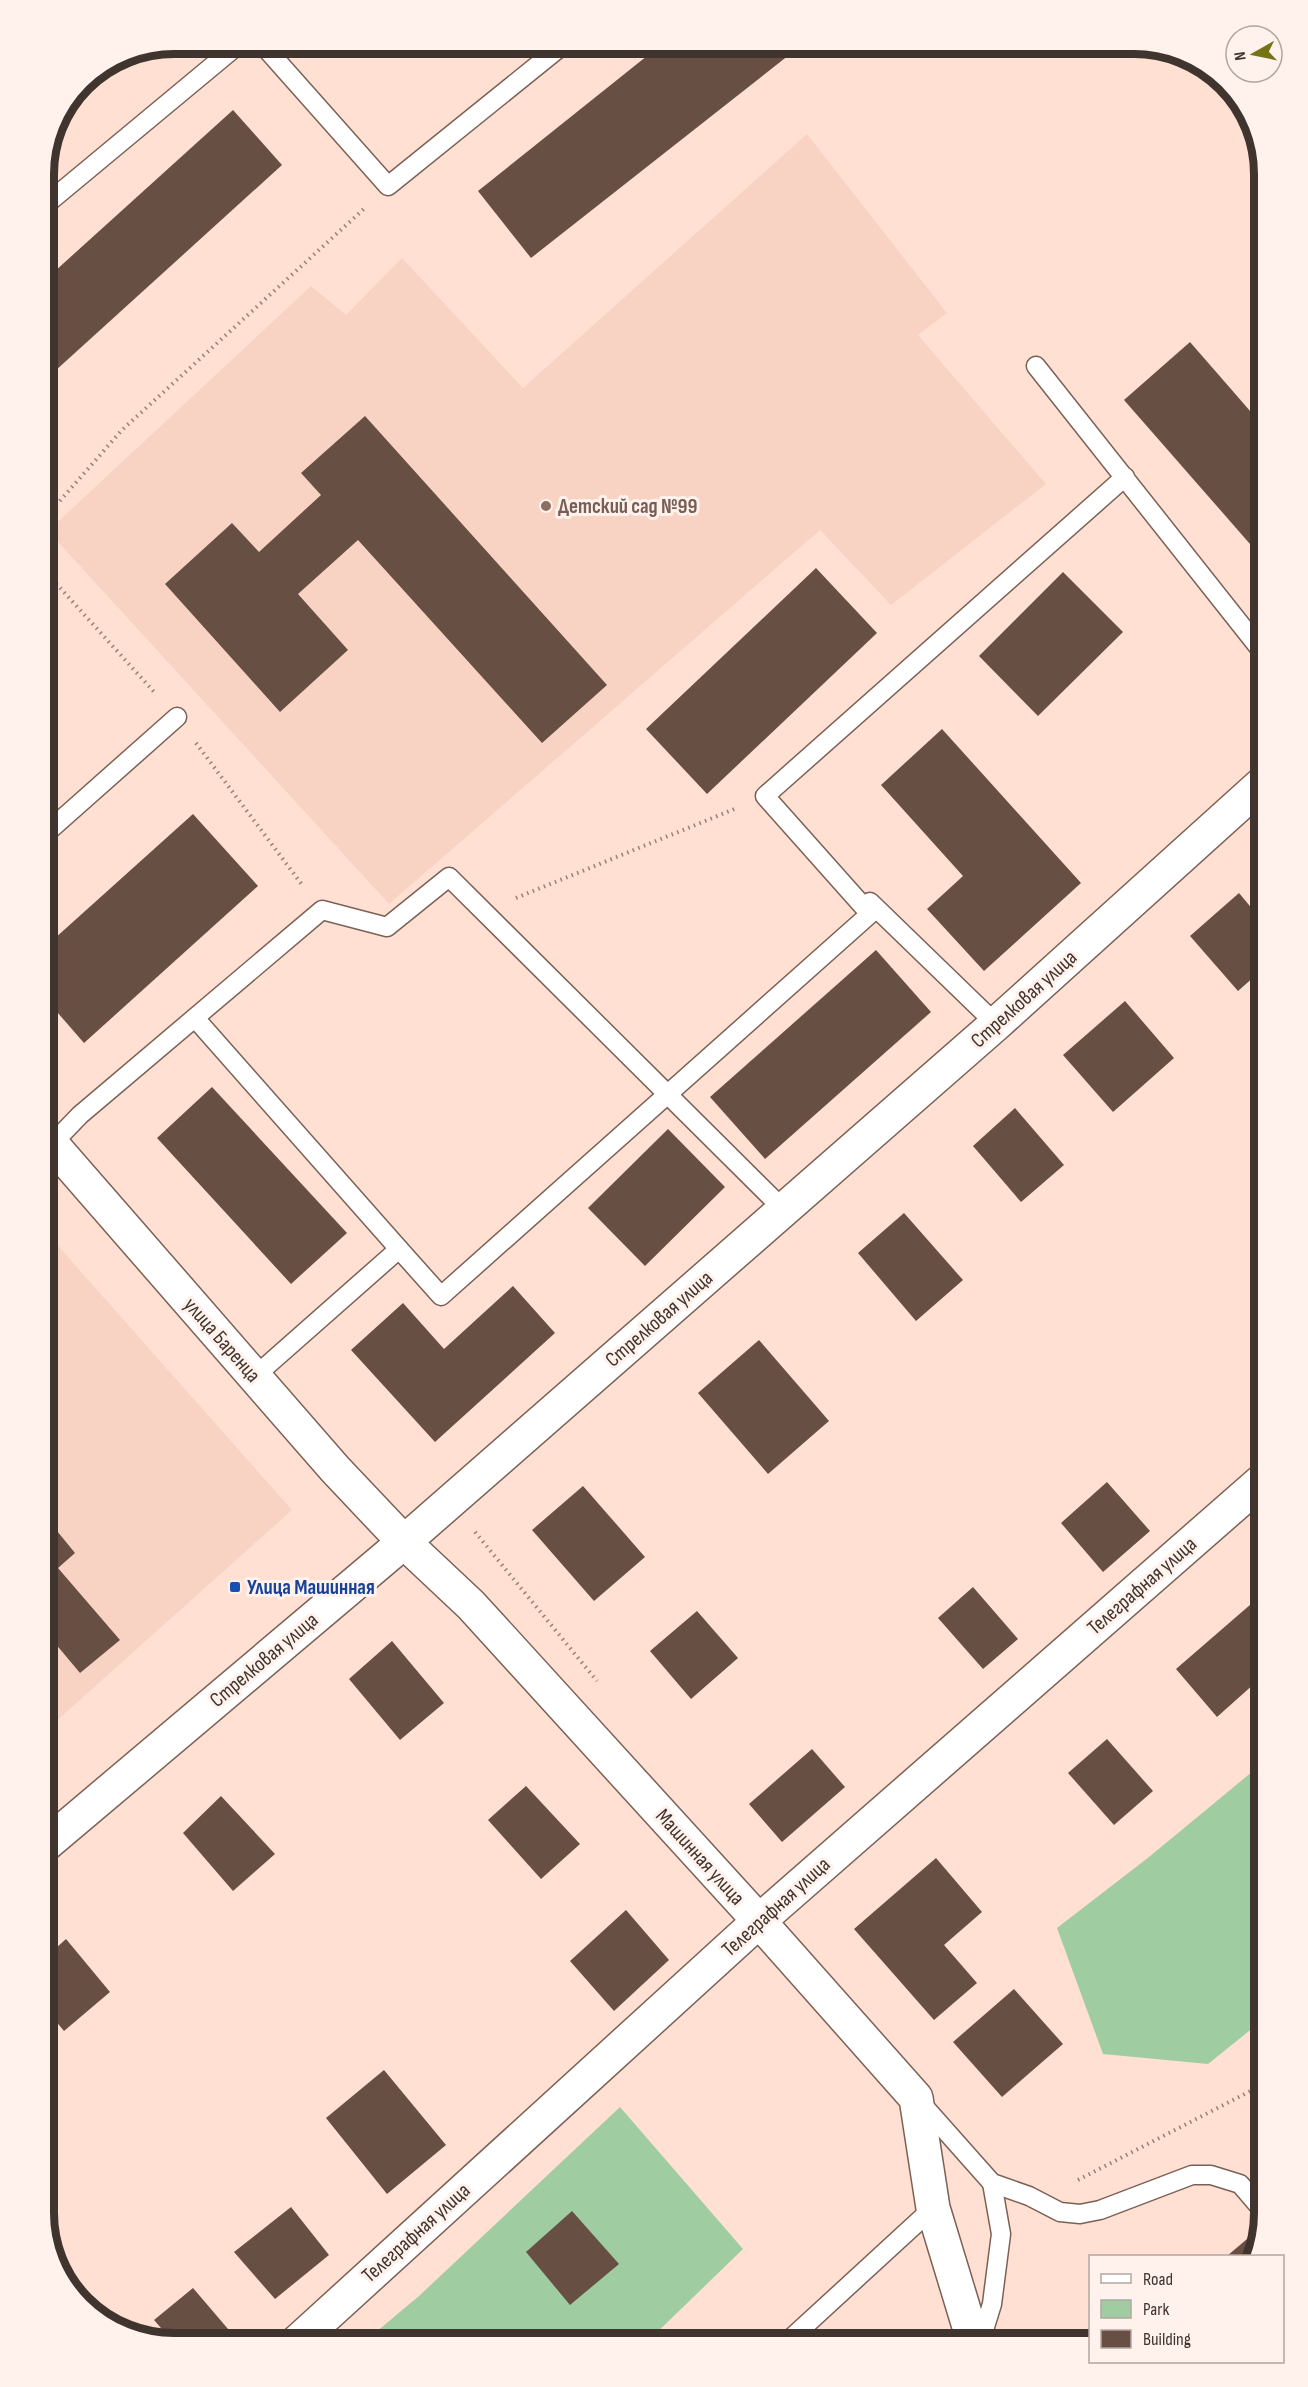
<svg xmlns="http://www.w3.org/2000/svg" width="1308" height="2387" font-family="'Sofia Sans Condensed',sans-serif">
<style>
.built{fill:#f8d3c3}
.green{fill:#9fcda1}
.building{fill:#684f43}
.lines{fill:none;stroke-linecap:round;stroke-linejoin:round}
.lane-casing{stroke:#7b6155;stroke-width:21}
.street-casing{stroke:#7b6155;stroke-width:36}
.secondary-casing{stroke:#7b6155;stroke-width:36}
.path{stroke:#97827a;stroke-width:4;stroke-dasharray:1.5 4.5;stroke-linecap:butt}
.lane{stroke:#fff;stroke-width:18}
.street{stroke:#fff;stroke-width:33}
.secondary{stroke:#fff;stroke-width:33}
.education-dot{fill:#8d6e63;stroke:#fff2ed;stroke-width:2}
.transit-dot{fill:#1a4fb4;stroke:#fff2ed;stroke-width:2}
.labels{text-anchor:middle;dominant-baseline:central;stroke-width:6;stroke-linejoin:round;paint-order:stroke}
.education-label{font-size:21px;font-weight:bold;fill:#785e54;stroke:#fff2ed;text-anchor:start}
.street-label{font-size:21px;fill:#40342f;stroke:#fff2ed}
.transit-label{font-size:21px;font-weight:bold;fill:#164399;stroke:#fff2ed;text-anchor:start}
.rim{fill:none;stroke:#40342f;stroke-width:8}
</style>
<rect width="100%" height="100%" fill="#ffe0d3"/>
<g class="built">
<polygon points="807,134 947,313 918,335 1046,484 891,605 820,530 389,904 48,531 311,286 346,315 402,258 523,388"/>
<polygon points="44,1230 292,1510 44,1732"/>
</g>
<g class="green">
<polygon points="1264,1762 1264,2019 1208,2064 1103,2054 1057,1928 1149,1857"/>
<polygon points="620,2107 743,2249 646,2343 363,2343 419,2296"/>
</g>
<g class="building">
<polygon points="662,44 803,44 531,258 478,191"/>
<polygon points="233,110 282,165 44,381 44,281"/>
<polygon points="1190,342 1264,427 1264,560 1124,400"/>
<polygon points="365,416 607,685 542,743 358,540 298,594 348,650 280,712 165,584 232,523 259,552 321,495 301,473"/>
<polygon points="816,568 877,633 707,794 646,729"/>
<polygon points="1063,572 1123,632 1038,716 979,656"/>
<polygon points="942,729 1081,883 984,971 927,909 963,876 881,785"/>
<polygon points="193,814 258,886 84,1043 44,997 44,948"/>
<polygon points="1239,893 1264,923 1264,968 1238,991 1190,936"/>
<polygon points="876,950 931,1012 765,1159 710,1097"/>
<polygon points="1125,1001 1174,1058 1113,1112 1063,1055"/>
<polygon points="212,1087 347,1233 291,1284 157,1138"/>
<polygon points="1015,1108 1064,1165 1021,1202 973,1146"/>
<polygon points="668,1129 725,1187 645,1266 588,1208"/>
<polygon points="904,1213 963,1280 916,1321 858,1253"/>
<polygon points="513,1286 555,1333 435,1442 351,1350 403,1303 444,1349"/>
<polygon points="759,1340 829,1421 768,1474 698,1393"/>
<polygon points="1107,1482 1150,1531 1103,1572 1061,1523"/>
<polygon points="583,1486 645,1557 594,1601 532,1530"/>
<polygon points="44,1515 75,1553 58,1568 120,1640 80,1673 44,1630"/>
<polygon points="973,1587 1018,1639 983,1669 938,1618"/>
<polygon points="1258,1598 1264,1606 1264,1675 1217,1717 1176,1669"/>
<polygon points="697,1611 738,1658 691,1699 650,1651"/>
<polygon points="392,1641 444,1703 400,1740 349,1679"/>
<polygon points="1107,1739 1153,1791 1114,1825 1068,1773"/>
<polygon points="812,1749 845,1787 782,1842 749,1804"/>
<polygon points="526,1786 580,1844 541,1879 488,1820"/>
<polygon points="221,1796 275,1854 233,1891 183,1833"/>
<polygon points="936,1858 982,1912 944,1945 977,1983 934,2020 854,1929"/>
<polygon points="626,1910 669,1960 614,2011 570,1961"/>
<polygon points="66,1939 110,1992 64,2031 44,2007 44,1959"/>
<polygon points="1014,1989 1063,2044 1002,2097 953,2042"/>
<polygon points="384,2070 446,2145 387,2194 326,2118"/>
<polygon points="291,2207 329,2255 275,2299 234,2252"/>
<polygon points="572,2211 619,2264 570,2305 526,2252"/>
<polygon points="1260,2228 1251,2256 1227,2256"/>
<polygon points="193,2288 240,2343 174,2343 154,2320"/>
</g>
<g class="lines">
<defs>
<g id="lane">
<polyline points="262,44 388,186 564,44"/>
<polyline points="44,206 239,44"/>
<polyline points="1036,366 1264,654"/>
<polyline points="44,835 177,717"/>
<polyline points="870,902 996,1024"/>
<polyline points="195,1018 399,1249 254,1377"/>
<polyline points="52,1144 80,1115 322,910 387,927 449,877 784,1210"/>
<polyline points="399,1249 441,1296 870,914 765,796 1125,477"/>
<polyline points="921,2103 992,2183 1029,2196 1060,2212 1080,2214 1100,2210 1192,2175 1211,2175 1240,2184 1264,2212"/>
<polyline points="786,2343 933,2208"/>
<polyline points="980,2343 992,2304 1001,2234 992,2183"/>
</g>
<g id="street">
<polyline points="404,1542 471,1605 759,1921 916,2098 933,2208 974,2343"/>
<polyline points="296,2343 759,1921 1264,1479"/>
</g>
<g id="secondary">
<polyline points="44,1135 335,1469 404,1542"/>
<polyline points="44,1846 404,1542 996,1024 1264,782"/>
</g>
</defs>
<use href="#lane" class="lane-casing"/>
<use href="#street" class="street-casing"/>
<use href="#secondary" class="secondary-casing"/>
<g class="path">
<polyline points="44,519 122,430 366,207"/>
<polyline points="44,570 155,693"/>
<polyline points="196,743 303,886"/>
<polyline points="516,898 737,808"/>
<polyline points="475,1532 597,1681"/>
<polyline points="1078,2180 1264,2084"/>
</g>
<use href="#lane" class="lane"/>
<use href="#street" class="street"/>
<use href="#secondary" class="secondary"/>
</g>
<circle class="education-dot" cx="546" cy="506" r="6"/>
<rect class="transit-dot" x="229" y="1581" width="12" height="12" rx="3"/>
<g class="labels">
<g class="education-label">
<text x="558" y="506">Детский сад №99</text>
</g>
<g class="street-label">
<text transform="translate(1024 999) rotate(-42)">Стрелковая улица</text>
<text transform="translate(659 1319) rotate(-41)">Стрелковая улица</text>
<text transform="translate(222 1340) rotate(49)">улица Баренца</text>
<text transform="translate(1142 1586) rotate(-41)">Телеграфная улица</text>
<text transform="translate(264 1660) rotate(-40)">Стрелковая улица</text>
<text transform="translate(700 1857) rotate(48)">Машинная улица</text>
<text transform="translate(776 1907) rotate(-42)">Телеграфная улица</text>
<text transform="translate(416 2233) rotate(-42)">Телеграфная улица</text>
</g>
<g class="transit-label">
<text x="247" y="1587">Улица Машинная</text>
</g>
</g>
<path d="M0 0H1308V2387H0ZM174 54H1134A120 120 0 0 1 1254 174V2213A120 120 0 0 1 1134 2333H174A120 120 0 0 1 54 2213V174A120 120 0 0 1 174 54Z" fill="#fff2ed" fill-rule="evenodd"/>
<path class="rim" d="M174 54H1134A120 120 0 0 1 1254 174V2213A120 120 0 0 1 1134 2333H174A120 120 0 0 1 54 2213V174A120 120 0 0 1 174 54Z"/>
<rect x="1089" y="2255" width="195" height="108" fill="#fff2ed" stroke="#b3a6a1" stroke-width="1.5"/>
<rect x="1101" y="2274" width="30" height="9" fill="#ffffff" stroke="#b3a6a1" stroke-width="1.5"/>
<text x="1143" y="2285" font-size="18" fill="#40342f">Road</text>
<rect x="1101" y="2300" width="30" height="18" fill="#9fcda1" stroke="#b3a6a1" stroke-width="1.5"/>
<text x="1143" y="2315" font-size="18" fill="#40342f">Park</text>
<rect x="1101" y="2330" width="30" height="18" fill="#684f43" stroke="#b3a6a1" stroke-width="1.5"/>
<text x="1143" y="2345" font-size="18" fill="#40342f">Building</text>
<g transform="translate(1254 54) rotate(261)"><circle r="28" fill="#fff2ed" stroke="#b3a6a1" stroke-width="1.5"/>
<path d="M0-4.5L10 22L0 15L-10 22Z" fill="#767317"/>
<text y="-9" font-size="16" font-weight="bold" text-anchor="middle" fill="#40342f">N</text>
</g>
</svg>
